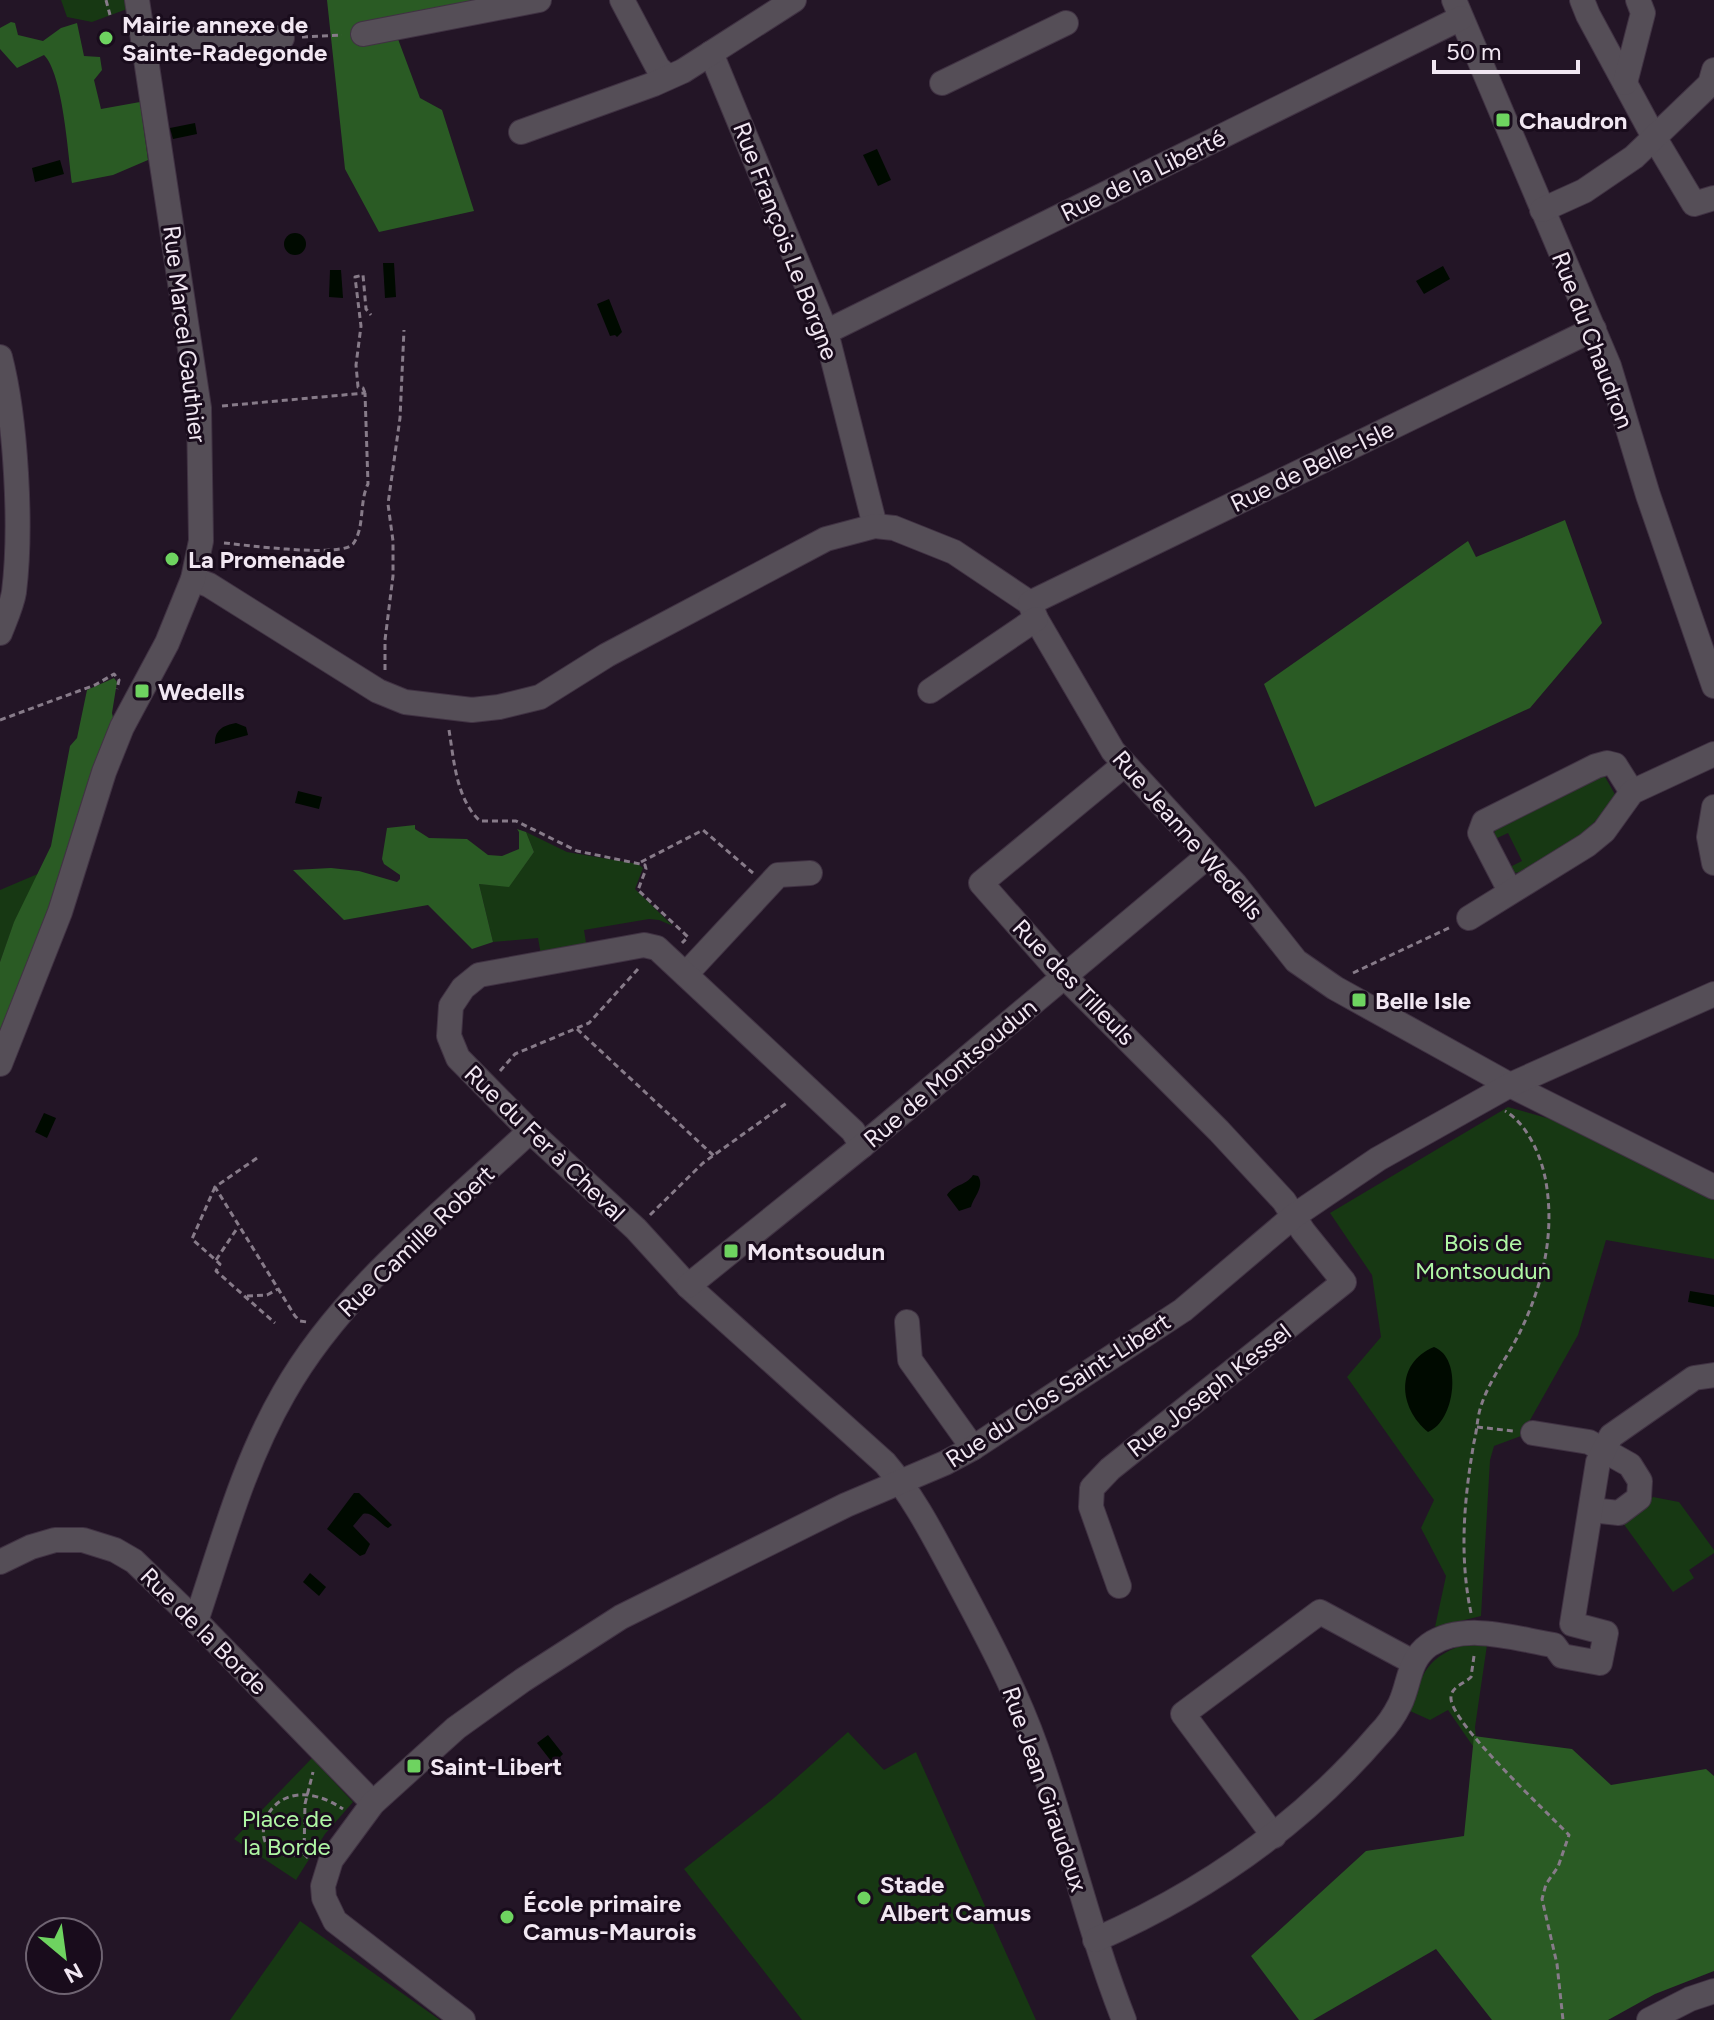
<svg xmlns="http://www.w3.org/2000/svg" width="1714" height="2020" font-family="Figtree,sans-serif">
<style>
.green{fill:#173813}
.forest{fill:#2a5b24}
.water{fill:#000a00}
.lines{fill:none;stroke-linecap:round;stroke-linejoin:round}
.minor-casing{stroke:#403243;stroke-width:26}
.path{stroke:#877b89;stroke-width:3;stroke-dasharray:6 4;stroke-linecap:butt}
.minor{stroke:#554e57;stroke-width:24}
.poi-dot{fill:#6ed360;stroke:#190c1c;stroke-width:3}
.labels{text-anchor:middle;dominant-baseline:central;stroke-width:6;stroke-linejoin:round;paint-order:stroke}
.poi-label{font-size:24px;font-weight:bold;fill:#f1e7f2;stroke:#190c1c;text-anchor:start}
.street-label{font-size:24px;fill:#f1e7f2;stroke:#190c1c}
.park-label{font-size:24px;fill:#aff6a4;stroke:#190c1c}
</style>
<rect width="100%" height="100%" fill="#231526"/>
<g class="green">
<polygon points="61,0 125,0 127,9 92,22 67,17"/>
<polygon points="1604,775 1617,798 1580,837 1522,872 1514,873 1508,868 1522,861 1508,833 1495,839 1494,833 1497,827"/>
<polygon points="526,832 567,852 638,864 643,868 635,889 673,926 659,920 649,919 584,930 587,949 541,955 538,938 493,942 479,884 509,886 534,852"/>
<polygon points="40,873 14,923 0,962 0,890"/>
<polygon points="1508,1107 1568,1124 1714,1200 1714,1259 1606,1240 1578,1335 1521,1436 1494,1446 1490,1460 1481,1616 1435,1627 1446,1576 1421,1528 1434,1500 1347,1377 1381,1337 1372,1275 1330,1213"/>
<polygon points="1653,1497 1679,1502 1714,1550 1714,1553 1689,1570 1694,1578 1673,1592 1623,1523"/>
<path d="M1469,1643L1487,1645L1475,1727L1477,1752L1448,1710L1430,1720L1410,1711C1422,1672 1427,1656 1469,1643Z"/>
<polygon points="848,1732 884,1770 916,1752 1036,2020 802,2020 684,1869 774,1798"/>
<polygon points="312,1758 353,1802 325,1834 296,1880 234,1839"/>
<polygon points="300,1921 440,2020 230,2020"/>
</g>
<g class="forest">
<polygon points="327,0 478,0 392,23 420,98 442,110 474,211 379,232 345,169"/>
<path d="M11,22L15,23L18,35L43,41L61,28L77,23L84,56L100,57L102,70L94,80L101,109L140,102L148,160L113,175L72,183C68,154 63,74 44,55L17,68L0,49V28Z"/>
<polygon points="1565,520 1602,623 1530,708 1315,807 1264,684 1468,541 1476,557"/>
<polygon points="114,678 117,682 112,713 114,722 52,914 0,1040 0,962 14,922 51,846 70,746 77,738 87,690"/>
<polygon points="415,825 415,829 429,838 467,839 488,855 502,856 519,849 519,832 517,829 526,832 534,852 509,887 479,884 493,942 472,949 428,905 344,920 293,870 331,868 359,871 397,882 400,879 400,875 384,864 382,859 387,828"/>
<polygon points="1474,1736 1572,1749 1611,1785 1706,1769 1714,1776 1714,1971 1655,1994 1608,2020 1492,2020 1436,1949 1313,2020 1299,2020 1251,1956 1366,1851 1464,1836"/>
</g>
<g class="water">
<polygon points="195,123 197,134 173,139 170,128"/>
<polygon points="877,149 891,180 878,186 863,155"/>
<polygon points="60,160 64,174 35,182 32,168"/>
<circle cx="295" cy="244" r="11"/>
<polygon points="383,263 394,263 396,297 385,298"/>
<polygon points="1443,266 1450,279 1424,294 1416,281"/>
<polygon points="330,270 341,270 343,298 329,297"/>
<polygon points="609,299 622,332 617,337 615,335 610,336 597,304"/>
<path d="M236,723L246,727L248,735L215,744C214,730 224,725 236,723Z"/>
<polygon points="298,791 322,797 319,809 295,803"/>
<polygon points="44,1113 56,1118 47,1138 35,1132"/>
<path d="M973,1175L978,1176C985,1187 974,1196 971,1207L959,1211L947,1195C954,1184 966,1186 973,1175Z"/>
<polygon points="1690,1291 1714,1295 1714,1307 1688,1302"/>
<path d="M1434,1347C1463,1358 1455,1421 1428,1432C1398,1408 1395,1363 1434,1347Z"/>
<path d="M354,1493H359L392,1525L388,1528C380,1524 372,1511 363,1514L353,1526L370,1544L365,1554L360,1556L327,1529Z"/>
<polygon points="310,1573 326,1587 319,1596 303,1582"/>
<polygon points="548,1735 563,1754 560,1757 562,1761 555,1766 537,1743"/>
</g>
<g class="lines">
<defs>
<g id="minor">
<polyline points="622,0 658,68 668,77"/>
<polyline points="1454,0 1609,366 1648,495 1714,686"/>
<polyline points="1582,0 1588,15 1654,137 1694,204 1714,198"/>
<polyline points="363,34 539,0"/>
<polyline points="144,41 282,38"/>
<polyline points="711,53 826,332 875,526"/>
<polyline points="942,83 1066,23"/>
<polyline points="1625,83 1643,13 1638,0"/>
<polyline points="521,132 654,84 683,71 794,0"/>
<polyline points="1542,210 1584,191 1634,157 1710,84 1714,70"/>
<polyline points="826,332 1461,18"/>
<path d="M0,357C16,419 22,527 14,592C12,605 5,620 0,633"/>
<polyline points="193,579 209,585 378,691 405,702 472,710 499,707 540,697 607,655 826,539 875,526 894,528 954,552 1030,603 1036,619 1113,751 1235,884 1296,961 1335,988 1510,1085 1714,1187"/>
<polyline points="1030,603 1594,329"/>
<polyline points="930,691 1036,619"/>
<polyline points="1714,807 1709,837 1714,863"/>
<polyline points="1510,891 1480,833 1484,822 1596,766 1607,763 1615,765 1632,792"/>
<polyline points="1469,918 1587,845 1604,831 1632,792 1714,754"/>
<polyline points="686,974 778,875 810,873"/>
<polyline points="0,1064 60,912 104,772 122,727 167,643 193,579 201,541 199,408 137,0"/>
<path d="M862,1146L853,1131L657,948L644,945L479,975L463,988L451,1006L449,1036L458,1058L530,1131L636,1229L688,1286L885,1463C914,1497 934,1537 955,1576C985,1632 1015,1688 1036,1747C1068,1837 1089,1931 1124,2020"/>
<polyline points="688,1286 862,1146 1208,856"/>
<polyline points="907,1322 910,1360 973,1448"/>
<polyline points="1533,1433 1589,1442 1630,1465 1640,1481 1639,1498 1619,1513 1591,1510"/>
<polyline points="0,1562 31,1547 55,1540 83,1540 115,1550 134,1561 196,1621 373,1803"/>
<polyline points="1119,1586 1091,1507 1092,1488 1110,1469 1344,1282 1303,1231 1284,1201 1219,1131 1054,966 981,883 1124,765"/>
<path d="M196,1621C222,1544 243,1464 284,1393C342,1290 445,1211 530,1131"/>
<polyline points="1274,1836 1183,1714 1320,1612 1413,1662"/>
<path d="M1095,1940C1205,1892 1301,1825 1379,1734C1387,1726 1395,1714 1400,1704C1410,1683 1408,1660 1429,1645C1465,1621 1515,1639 1554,1645L1562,1656L1600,1663L1606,1633L1572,1624L1598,1462L1611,1436L1694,1378L1714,1375"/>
<polyline points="463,2020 335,1921 324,1898 323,1886 331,1860 373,1803 456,1728 523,1680 621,1617 846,1505 945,1463 973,1448 1183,1310 1294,1216 1378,1159 1510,1085 1714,994"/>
<polyline points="1649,2020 1690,1999 1714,1991"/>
</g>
</defs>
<use href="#minor" class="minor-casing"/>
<g class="path">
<polyline points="106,0 110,15"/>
<polyline points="302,37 342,35"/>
<polyline points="365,393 363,388 358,387 356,365 361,326 355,277 363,275 366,309 371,315"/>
<polyline points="222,406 365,393"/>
<path d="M224,543C246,545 341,558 353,544C365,528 359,502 368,484L365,393"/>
<polyline points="385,670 385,640 393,576 393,541 388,504 400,418 404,330"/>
<polyline points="0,720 95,685 114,674 119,680 117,689"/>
<path d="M449,730C454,760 456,799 480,821H516L577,851L645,865L646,869L638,890L688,937L682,943"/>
<polyline points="641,862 703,830 753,873"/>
<polyline points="1353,973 1451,927"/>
<polyline points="577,1029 714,1156"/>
<polyline points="500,1071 515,1054 589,1023 638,969"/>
<polyline points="257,1158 215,1187 295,1316 300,1321 307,1322"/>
<polyline points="215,1187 192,1239 220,1264 216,1271 275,1323"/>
<polyline points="650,1215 703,1163 788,1102"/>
<polyline points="216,1260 238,1227"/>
<polyline points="247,1296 267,1295 278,1289"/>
<polyline points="1477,1427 1513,1431"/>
<path d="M1471,1613C1459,1556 1464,1499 1474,1442C1477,1431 1477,1418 1481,1406C1489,1381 1506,1359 1518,1336C1543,1286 1556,1232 1545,1177C1540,1153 1526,1123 1505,1111"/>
<path d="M1474,1656L1471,1677C1464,1684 1450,1687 1451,1699C1453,1725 1547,1812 1569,1835L1558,1867L1546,1884L1542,1899L1557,1964L1563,2020"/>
<polyline points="304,1854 305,1804 313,1772"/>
<path d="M308,1858L304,1854C296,1855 286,1857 278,1854C243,1842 273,1763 343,1809"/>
</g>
<use href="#minor" class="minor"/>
</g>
<g class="poi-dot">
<circle cx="106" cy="38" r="8"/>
<rect x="1495" y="112" width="16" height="16" rx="4"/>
<circle cx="172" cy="559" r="8"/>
<rect x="134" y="683" width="16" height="16" rx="4"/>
<rect x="1351" y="992" width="16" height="16" rx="4"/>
<rect x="723" y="1243" width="16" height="16" rx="4"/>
<rect x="406" y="1758" width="16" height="16" rx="4"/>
<circle cx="864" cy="1898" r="8"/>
<circle cx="507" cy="1917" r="8"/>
</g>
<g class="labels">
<g class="poi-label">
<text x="122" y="24">Mairie annexe de<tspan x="122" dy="28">Sainte-Radegonde</tspan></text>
<text x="1519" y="120">Chaudron</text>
<text x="188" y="559">La Promenade</text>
<text x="158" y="691">Wedells</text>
<text x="1375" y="1000">Belle Isle</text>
<text x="747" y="1251">Montsoudun</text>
<text x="430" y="1766">Saint-Libert</text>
<text x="880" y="1884">Stade<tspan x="880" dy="28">Albert Camus</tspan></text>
<text x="523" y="1903">École primaire<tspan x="523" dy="28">Camus-Maurois</tspan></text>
</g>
<g class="street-label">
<text transform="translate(1143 175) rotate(-26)">Rue de la Liberté</text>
<text transform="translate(786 241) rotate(69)">Rue François Le Borgne</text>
<text transform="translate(185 334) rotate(83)">Rue Marcel Gauthier</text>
<text transform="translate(1593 340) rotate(69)">Rue du Chaudron</text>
<text transform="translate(1312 466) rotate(-26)">Rue de Belle-Isle</text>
<text transform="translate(1188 835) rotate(49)">Rue Jeanne Wedells</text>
<text transform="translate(1074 982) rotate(46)">Rue des Tilleuls</text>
<text transform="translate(950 1073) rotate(-40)">Rue de Montsoudun</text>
<text transform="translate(545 1143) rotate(44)">Rue du Fer à Cheval</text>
<text transform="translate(416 1241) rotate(-44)">Rue Camille Robert</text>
<text transform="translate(1058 1390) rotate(-33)">Rue du Clos Saint-Libert</text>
<text transform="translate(1209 1390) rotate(-38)">Rue Joseph Kessel</text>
<text transform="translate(204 1631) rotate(45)">Rue de la Borde</text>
<text transform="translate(1045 1789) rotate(71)">Rue Jean Giraudoux</text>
</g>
<g class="park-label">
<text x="1483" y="1242">Bois de<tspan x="1483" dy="28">Montsoudun</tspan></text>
<text x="287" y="1818">Place de<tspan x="287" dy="28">la Borde</tspan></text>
</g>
</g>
<g transform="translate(64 1956) rotate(151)"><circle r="38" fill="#190c1c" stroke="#6f6472" stroke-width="2"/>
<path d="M0-6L14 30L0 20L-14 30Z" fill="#6ed360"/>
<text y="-12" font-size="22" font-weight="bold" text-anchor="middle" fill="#f1e7f2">N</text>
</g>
<path d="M1434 60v12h144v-12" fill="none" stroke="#f1e7f2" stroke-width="4"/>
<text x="1446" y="60" font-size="24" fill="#f1e7f2" stroke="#190c1c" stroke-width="6" paint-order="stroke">50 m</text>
</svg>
